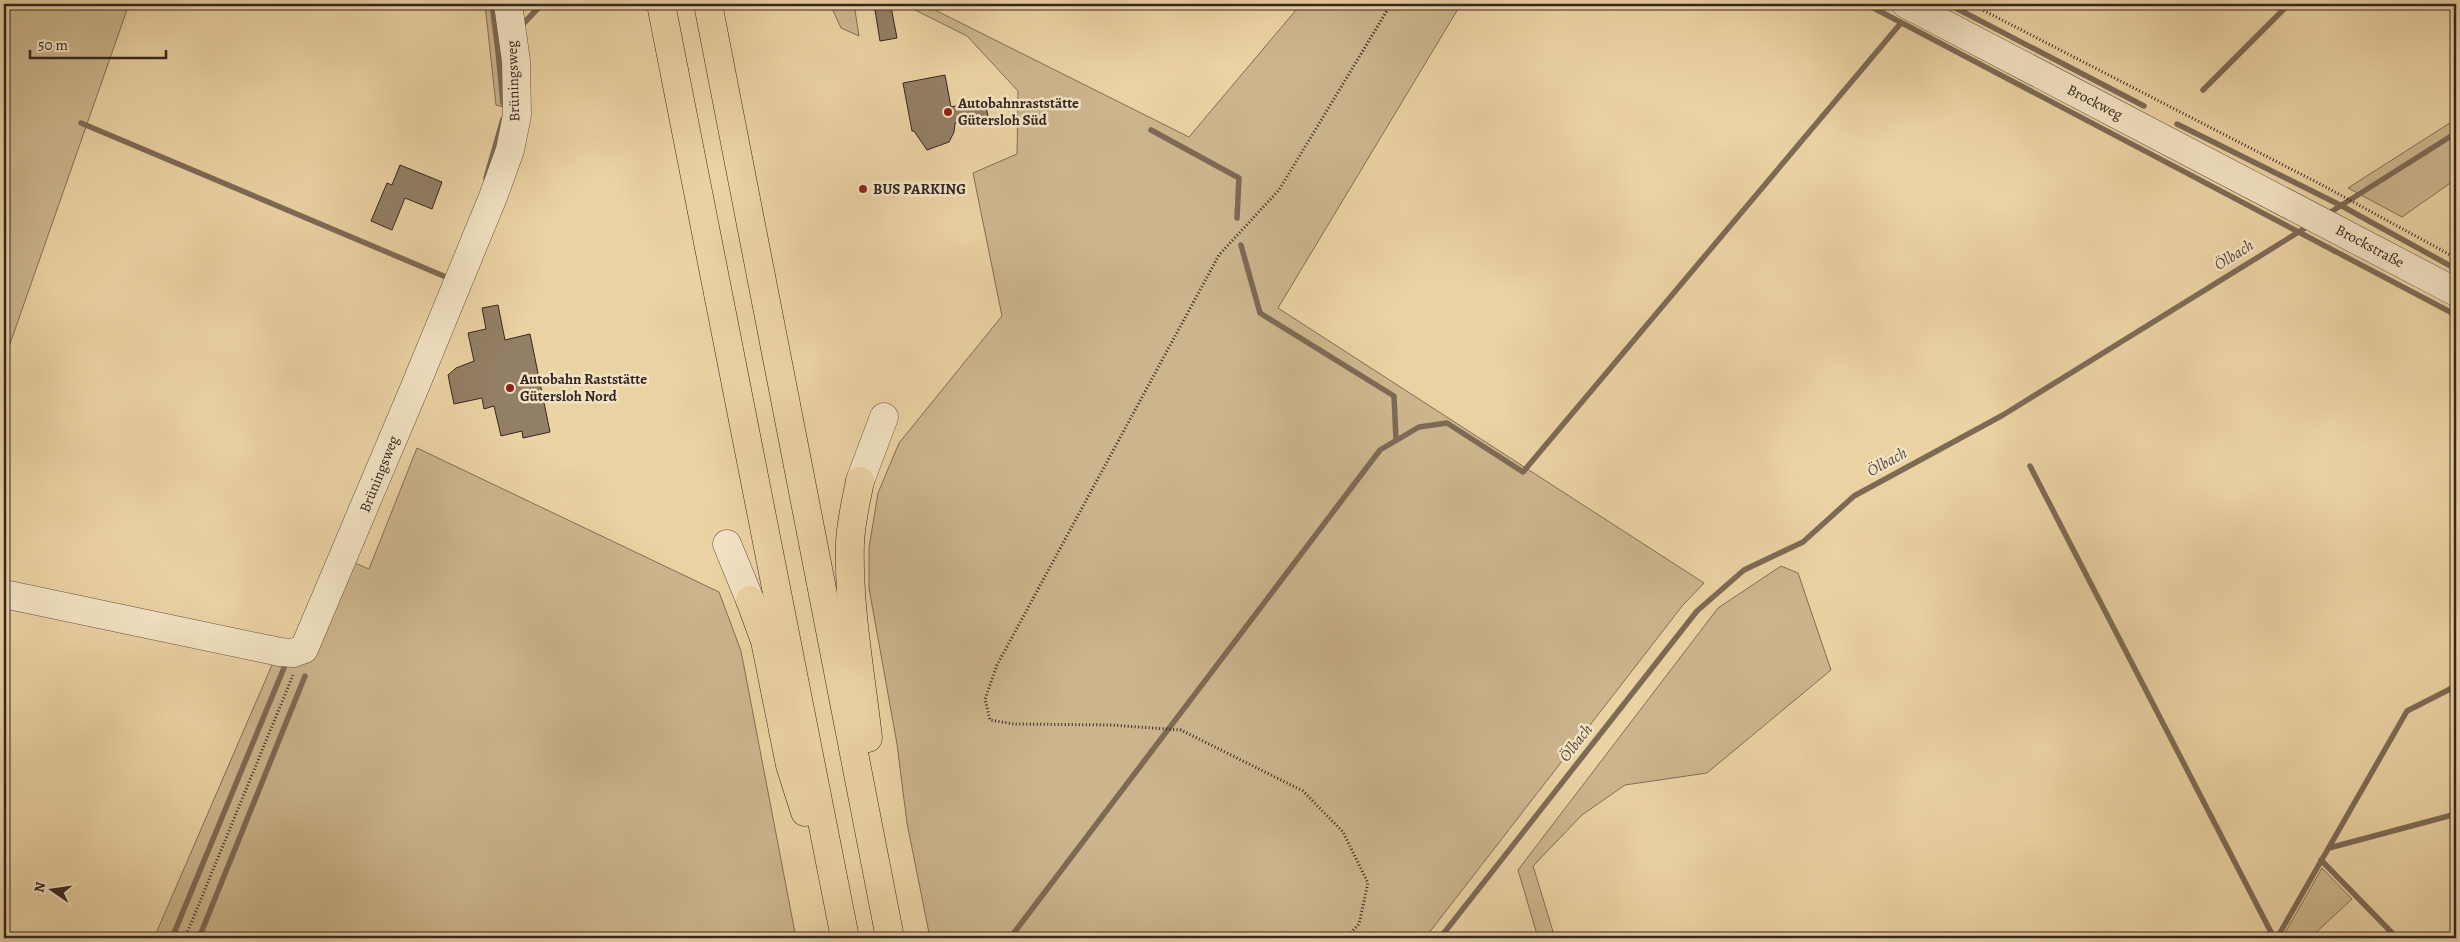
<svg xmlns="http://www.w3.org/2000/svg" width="2460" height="942" font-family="Alegreya,serif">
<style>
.green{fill:#ccb58d;stroke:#806e57}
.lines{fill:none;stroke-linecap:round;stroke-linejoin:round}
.stream{stroke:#7d6a55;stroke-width:5.5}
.building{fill:#937f65;stroke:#342621}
.minor-casing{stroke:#625142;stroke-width:29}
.highway-casing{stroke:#342621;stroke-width:29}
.path{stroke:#342621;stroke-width:3;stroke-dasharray:1 2.5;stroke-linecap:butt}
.minor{stroke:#f2e2c3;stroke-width:28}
.highway{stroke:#ebd2a3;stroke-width:28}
.poi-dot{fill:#8f2418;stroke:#f2e2c3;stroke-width:2}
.labels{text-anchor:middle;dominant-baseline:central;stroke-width:5;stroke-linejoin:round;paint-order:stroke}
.street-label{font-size:15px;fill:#342621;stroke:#f2e2c3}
.poi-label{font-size:15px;font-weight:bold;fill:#342621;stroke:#f2e2c3;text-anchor:start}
.water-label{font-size:16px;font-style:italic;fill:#58483b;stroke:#f2e2c3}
</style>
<rect width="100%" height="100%" fill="#ebd2a3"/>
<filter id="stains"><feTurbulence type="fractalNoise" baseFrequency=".004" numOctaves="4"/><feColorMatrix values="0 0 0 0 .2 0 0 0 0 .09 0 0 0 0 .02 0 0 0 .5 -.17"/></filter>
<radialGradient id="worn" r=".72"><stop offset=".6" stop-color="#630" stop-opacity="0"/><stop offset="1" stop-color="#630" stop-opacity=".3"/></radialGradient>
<g class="green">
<polygon points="4,4 129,4 4,361"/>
<polygon points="485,4 503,4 511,109 496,105"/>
<polygon points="830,4 854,4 859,36 841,28"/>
<polygon points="903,4 923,4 1189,137 1301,4 1461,4 1278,308 1704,583 1683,605 1425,938 930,938 907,823 897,744 869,588 869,548 878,493 899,443 1002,316 973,173 1017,154 1018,91 967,36"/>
<polygon points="2456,119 2456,179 2402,217 2348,188"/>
<polygon points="417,448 719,592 741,651 796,938 154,938 275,658 308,663 350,561 369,569"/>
<polygon points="1781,566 1798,573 1831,670 1707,773 1625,785 1582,815 1533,866 1555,938 1538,938 1518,870 1718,608"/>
<polygon points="2322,868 2352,899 2310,938 2282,938"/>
</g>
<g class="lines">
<g class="stream">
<polyline points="492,4 498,51"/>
<polyline points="1866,4 2456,315"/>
<polyline points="1948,4 2144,106"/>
<polyline points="524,23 542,4"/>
<polyline points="503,47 498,51 503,103"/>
<polyline points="2203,90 2289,4"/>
<polyline points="81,123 446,277"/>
<polyline points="2177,124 2340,205 2456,269"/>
<polyline points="1151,130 1239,178 1237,218"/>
<polyline points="486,178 503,119"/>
<polyline points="2326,215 2456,133"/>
<polyline points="1241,245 1260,313 1394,396 1396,440"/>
<polyline points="2030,466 2274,938"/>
<polyline points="2329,848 2456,814"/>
<polyline points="2321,860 2397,938"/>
<polyline points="172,938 286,663"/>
<polyline points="199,938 305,676"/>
<polyline points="1010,938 1380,450 1419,427 1447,423 1523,472 1901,23"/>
<polyline points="1440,938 1697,611 1744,570 1803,542 1854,496 2003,415 2310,225"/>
<polyline points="2277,938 2407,711 2456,686"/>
</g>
</g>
<g class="building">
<polygon points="891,7 897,38 880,41 875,10"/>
<polygon points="945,75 951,107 985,100 988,117 955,123 954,132 949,142 927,150 914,131 912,131 903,83"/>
<polygon points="400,165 442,182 432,209 405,198 392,230 371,221 387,183 392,185"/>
<polygon points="498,305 505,340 530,334 550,432 523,438 522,431 501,436 494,406 484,409 482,398 454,404 448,375 456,368 474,361 468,333 486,329 482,308"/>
</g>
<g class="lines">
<defs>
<g id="minor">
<polyline points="1906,4 2456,292"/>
<polyline points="860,481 884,417"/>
<polyline points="727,544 750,600"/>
<polyline points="4,594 280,652 293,653 304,649 414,389 493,197 510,150 517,115 516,61 508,4"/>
</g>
<g id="highway">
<polyline points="661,4 845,938"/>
<polyline points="708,4 890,938"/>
<path d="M860,481C856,501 851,522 850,542C848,608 861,674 868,738"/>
<polyline points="750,600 765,641 790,765 805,812"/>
</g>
</defs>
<use href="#minor" class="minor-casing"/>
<use href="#highway" class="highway-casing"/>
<g class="path">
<polyline points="1971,4 2322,185 2456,258"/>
<polyline points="185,938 293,675"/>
<polyline points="1346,938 1359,924 1368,883 1343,832 1303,791 1181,730 1112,725 1014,724 990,720 985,699 997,665 1219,255 1279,190 1391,4"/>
</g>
<use href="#minor" class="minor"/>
<use href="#highway" class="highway"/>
</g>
<g class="poi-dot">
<circle cx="948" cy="112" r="5"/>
<circle cx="863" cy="189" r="5"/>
<circle cx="510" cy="388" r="5"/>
</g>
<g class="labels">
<g class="street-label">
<text transform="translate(513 81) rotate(-92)">Brüningsweg</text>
<text transform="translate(2095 102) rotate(27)">Brockweg</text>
<text transform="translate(2370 246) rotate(28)">Brockstraße</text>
<text transform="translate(379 474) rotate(-68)">Brüningsweg</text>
</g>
<g class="poi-label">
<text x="958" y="103">Autobahnraststätte<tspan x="958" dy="17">Gütersloh Süd</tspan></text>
<text x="873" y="189">BUS PARKING</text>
<text x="520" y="379">Autobahn Raststätte<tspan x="520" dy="17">Gütersloh Nord</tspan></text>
</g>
<g class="water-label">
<text transform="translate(2234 255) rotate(-32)">Ölbach</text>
<text transform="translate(1887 462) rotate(-29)">Ölbach</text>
<text transform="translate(1576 743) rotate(-52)">Ölbach</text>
</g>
</g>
<rect width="2460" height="942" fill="none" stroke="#ebd2a3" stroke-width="20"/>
<rect x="5" y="5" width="2450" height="932" fill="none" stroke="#342621" stroke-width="2.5"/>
<rect x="10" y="10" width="2440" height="922" fill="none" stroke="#342621"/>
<g transform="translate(52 890) rotate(283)" stroke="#f2e2c3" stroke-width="4" paint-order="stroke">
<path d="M0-4L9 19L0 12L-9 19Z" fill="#342621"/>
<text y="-8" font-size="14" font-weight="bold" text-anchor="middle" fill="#342621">N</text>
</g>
<path d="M30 50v8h136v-8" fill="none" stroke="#342621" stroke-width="2.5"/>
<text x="38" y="50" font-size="15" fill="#342621" stroke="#f2e2c3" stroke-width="4" paint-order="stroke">50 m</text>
<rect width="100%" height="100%" filter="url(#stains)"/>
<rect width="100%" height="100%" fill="url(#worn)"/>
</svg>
